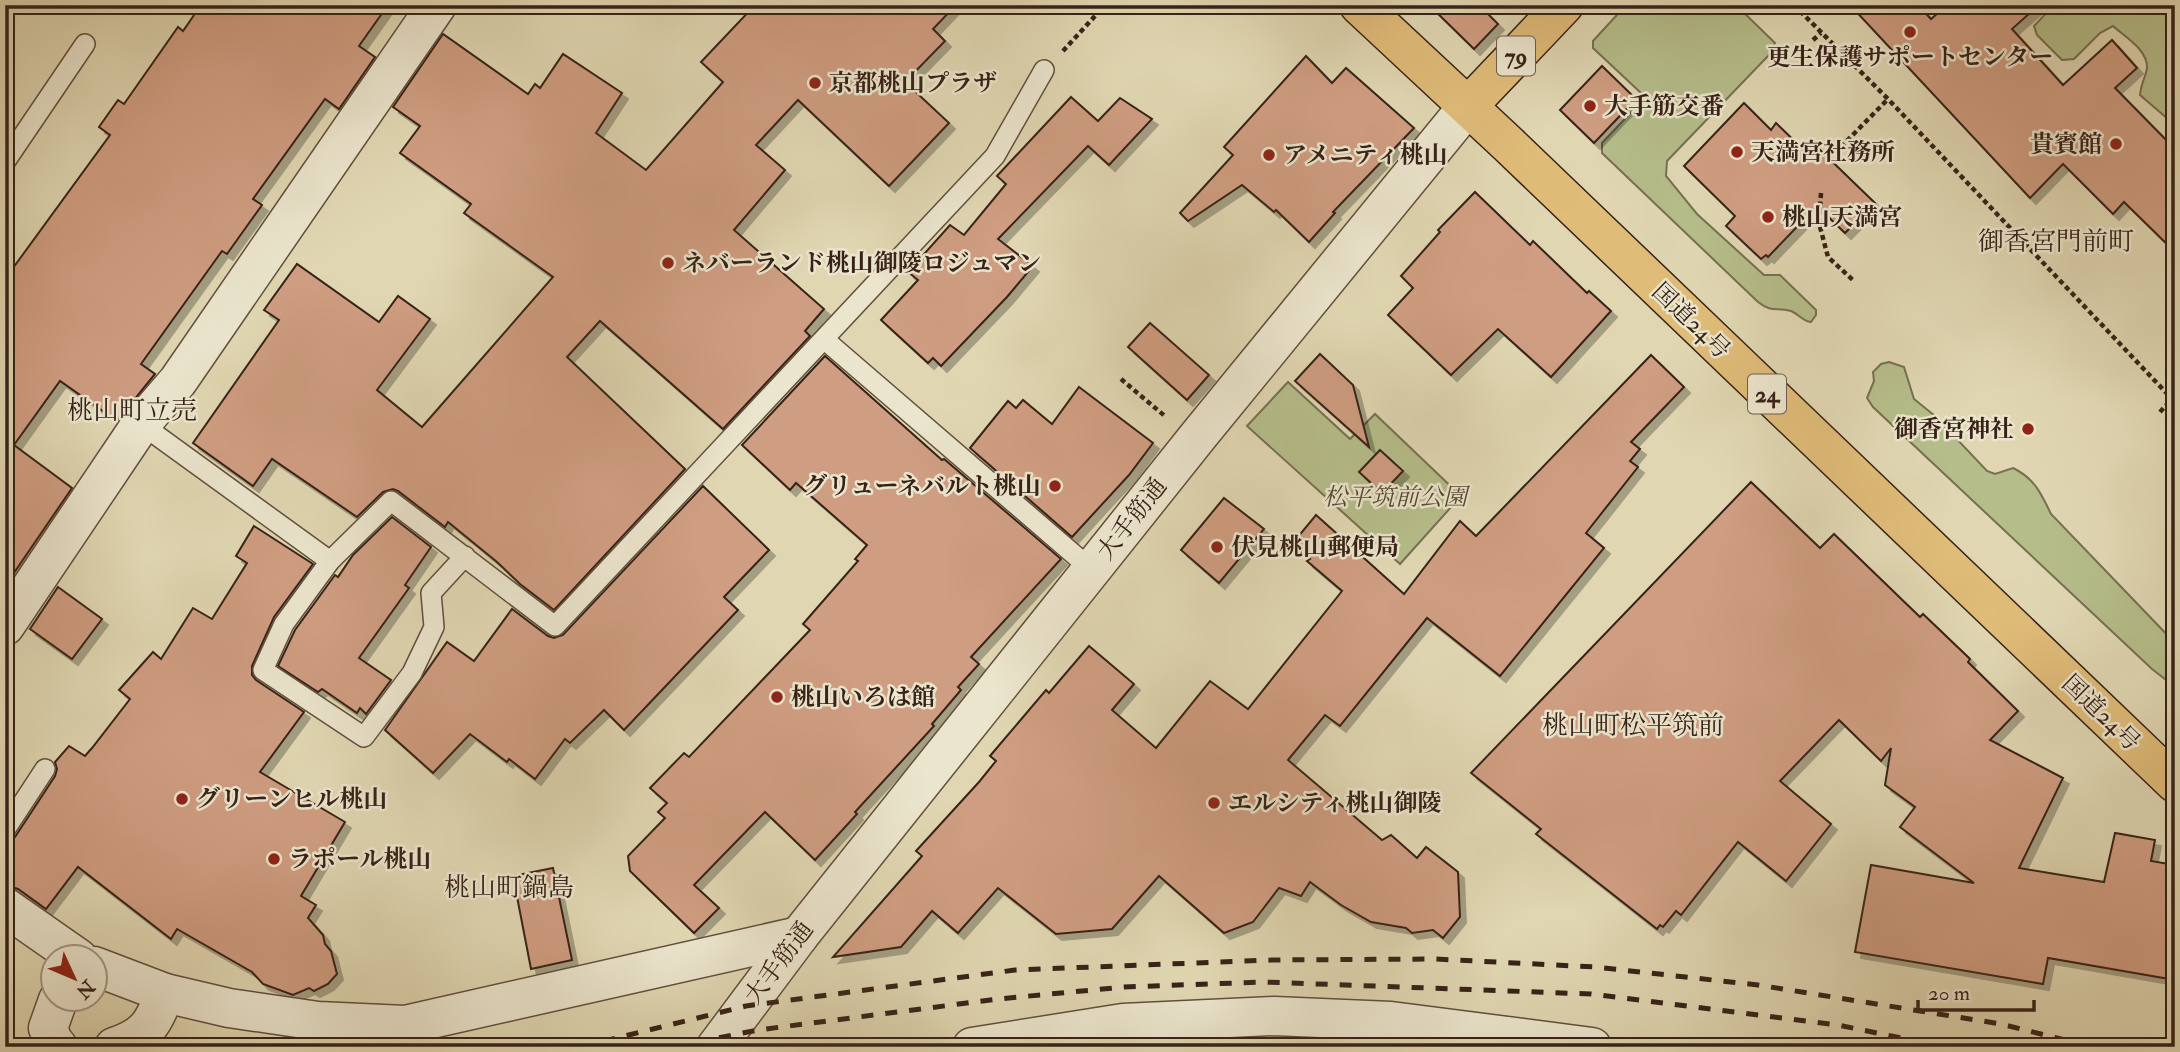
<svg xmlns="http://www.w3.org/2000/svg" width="2180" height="1052" font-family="'IM FELL Double Pica','Noto Serif JP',serif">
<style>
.green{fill:#b5bd8a;stroke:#767051;stroke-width:2}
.building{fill:#cf9d81;stroke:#372218;stroke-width:2;filter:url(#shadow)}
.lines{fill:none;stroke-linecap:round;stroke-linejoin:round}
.service-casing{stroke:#614f3e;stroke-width:22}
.minor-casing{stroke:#614f3e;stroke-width:41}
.tertiary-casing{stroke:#614f3e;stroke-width:41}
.primary-casing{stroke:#372218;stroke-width:41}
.trunk-casing{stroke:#372218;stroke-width:41}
.path{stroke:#372218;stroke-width:4.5;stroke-dasharray:5 3.5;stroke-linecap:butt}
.service{stroke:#ebe5cd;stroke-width:19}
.minor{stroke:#ebe5cd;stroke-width:38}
.tertiary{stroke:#ebe5cd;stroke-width:38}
.primary{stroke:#e0bc79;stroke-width:38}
.trunk{stroke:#e0bc79;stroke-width:38}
.rail{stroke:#372218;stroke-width:5;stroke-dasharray:12 12;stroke-linecap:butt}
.poi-dot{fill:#8f2418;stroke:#ebe5cd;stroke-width:2.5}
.labels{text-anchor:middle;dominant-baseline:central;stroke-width:5;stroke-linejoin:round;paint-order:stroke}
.shield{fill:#ebe5cd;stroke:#6d5c4e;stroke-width:2}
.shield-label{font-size:23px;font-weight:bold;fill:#372218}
.poi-label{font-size:24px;font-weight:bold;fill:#372218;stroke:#ebe5cd;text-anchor:start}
.street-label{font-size:24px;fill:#372218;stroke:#ebe5cd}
.park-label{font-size:24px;font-style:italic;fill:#564934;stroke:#ebe5cd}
.neighbourhood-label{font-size:26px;fill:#372218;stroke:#ebe5cd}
</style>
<defs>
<filter id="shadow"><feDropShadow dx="6" dy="6" stdDeviation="0" flood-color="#0004"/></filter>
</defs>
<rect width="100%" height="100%" fill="#e0d7b2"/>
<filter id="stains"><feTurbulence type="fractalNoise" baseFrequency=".00286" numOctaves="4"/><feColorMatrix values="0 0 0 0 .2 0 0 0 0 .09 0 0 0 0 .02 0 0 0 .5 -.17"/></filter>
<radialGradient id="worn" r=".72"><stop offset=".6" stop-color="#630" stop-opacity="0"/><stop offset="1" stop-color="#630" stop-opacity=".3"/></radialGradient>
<g class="green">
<path d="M1626,5H1736L1775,43L1770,54L1667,161L1666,176L1697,214L1764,275H1780L1816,310V315L1811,322C1802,321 1799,314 1791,311C1776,307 1772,313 1758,302L1602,153V143L1642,101L1641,93L1593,48V41Z"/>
<path d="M2054,5H2175V119L2169,120L2140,95C2141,83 2146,76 2147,68C2148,50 2125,37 2113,26L2100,33L2074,59L2062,60L2037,35L2034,26Z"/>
<path d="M1889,362L1904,367L1914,399L1935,416L1987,471L1995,474L2013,468C2034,478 2041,493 2051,514L2175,643V687L2152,669L1873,407L1867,398L1874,381L1873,372L1881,364Z"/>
<polygon points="1288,382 1350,439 1375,414 1461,496 1400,564 1247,426"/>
</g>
<g class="building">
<polygon points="201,5 388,5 359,46 375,57 339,109 325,99 253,199 262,205 227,254 222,251 141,364 155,374 117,421 60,381 14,445 72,488 5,586 5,279 110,135 99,127 118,100 124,104 178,27 183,31"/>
<polygon points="755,5 956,5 933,29 945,41 905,82 949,123 889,186 798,100 756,145 785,170 734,230 824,309 805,331 810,336 723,429 600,321 567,357 685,469 554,610 520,584 497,562 448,522 445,527 398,491 393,489 383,492 357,517 272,459 253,486 193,443 279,320 264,310 297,264 379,322 398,296 430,319 377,390 422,427 553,277 464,213 471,204 400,153 420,126 393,107 443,34 528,94 535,84 540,88 563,54 622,93 596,133 646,170 723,82 701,62"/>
<polygon points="1429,5 1479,5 1498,24 1474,49"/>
<polygon points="1850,5 1918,5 1931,19 1947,5 2039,5 2012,29 2063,85 2112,40 2137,68 2115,88 2175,149 2175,252 2124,202 2113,214 2063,164 2030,198"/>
<polygon points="1306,56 1332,83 1346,68 1414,128 1333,212 1335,213 1309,242 1276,210 1274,212 1242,185 1188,221 1180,213 1233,155 1224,147"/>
<polygon points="1602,66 1636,99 1594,143 1560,110"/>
<polygon points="1071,97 1098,121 1120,98 1152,119 1109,165 1088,146 998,239 1033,266 1007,297 941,366 933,358 928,363 881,320 918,280 908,272 950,225 964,235 1006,184 997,176"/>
<polygon points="1744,103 1771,130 1776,123 1809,155 1817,147 1875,203 1845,233 1817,206 1768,257 1766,255 1761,259 1726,226 1735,216 1684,166"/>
<polygon points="1475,192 1530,245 1533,241 1587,293 1589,291 1611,311 1551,377 1498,329 1451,375 1388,315 1413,288 1401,276 1440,232 1438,230"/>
<polygon points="1150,323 1209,375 1187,400 1128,347"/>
<polygon points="1320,354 1353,385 1369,447 1295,381"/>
<polygon points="1651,355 1684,387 1631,442 1640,449 1630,461 1638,467 1586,533 1604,548 1500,676 1427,618 1340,726 1325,715 1288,760 1382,840 1391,835 1417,858 1426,847 1458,872 1460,917 1443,938 1433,930 1412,933 1406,928 1371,922 1341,905 1310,882 1301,896 1279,888 1253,922 1224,933 1159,876 1112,929 1056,934 998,888 958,933 932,911 901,947 833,957 922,856 916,851 979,782 996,761 990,756 1046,690 1049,693 1089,646 1134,684 1112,710 1156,748 1210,681 1248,709 1342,591 1307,561 1310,559 1292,544 1316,515 1404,594 1460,521 1476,536"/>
<polygon points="825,356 942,460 944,459 1061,559 971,657 979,664 958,687 961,690 932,724 934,726 855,812 857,814 815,860 765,812 694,885 719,908 694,933 630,871 628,856 665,818 658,812 667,803 650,788 684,753 689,757 810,630 803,624 858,561 855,559 867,545 796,483 790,490 742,445"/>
<polygon points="1079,387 1153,443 1129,475 1072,537 970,448 1008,401 1016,408 1023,400 1052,424"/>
<polygon points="1380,450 1403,471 1382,493 1359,472"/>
<polygon points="1751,482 1820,548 1834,534 1920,617 1923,614 1970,659 1968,662 2018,711 1990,740 2063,778 2019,868 2104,882 2115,833 2155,840 2151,861 2175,865 2175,980 2048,958 2043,984 1855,952 1871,865 1974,883 1900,827 1915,807 1885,785 1891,748 1881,761 1839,720 1780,781 1831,824 1786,881 1738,842 1681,915 1676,911 1663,927 1660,925 1657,929 1536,834 1541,829 1471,773"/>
<polygon points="703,486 769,550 724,597 738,610 624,730 604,710 570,743 565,739 535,779 509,759 507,762 470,734 433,773 385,730 447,642 474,661 512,609 548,636 554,638 563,635"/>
<polygon points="1224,498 1264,529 1219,583 1181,550"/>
<polygon points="392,517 431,547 405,585 409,588 359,658 391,680 366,714 360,708 357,713 322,689 318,692 278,666 295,630 335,575 338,577 353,555"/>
<polygon points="254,526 313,564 274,617 252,666 252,675 256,680 304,712 260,772 345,822 301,896 316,905 308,918 323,935 325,944 331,951 337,974 328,984 314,991 309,988 293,995 263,984 252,972 177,929 171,939 78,867 46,909 18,889 5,885 5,842 15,837 55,776 57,769 55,762 69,746 85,756 92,748 130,699 119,690 153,652 161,659 193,608 212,619 247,563 236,556"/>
<polygon points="58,587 102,619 72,659 30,629"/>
<polygon points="553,868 572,960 531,969 513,876"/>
</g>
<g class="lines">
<defs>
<g id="service">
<polyline points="5,162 85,44"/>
<polyline points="825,340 1092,570"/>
<polyline points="141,424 330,561"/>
<polyline points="465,556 431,593 434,627 412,673 364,737 263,670 284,624 330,561 391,501 555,626 995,156 1044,70"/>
<polyline points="5,830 45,769"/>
</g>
<g id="minor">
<polyline points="5,626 141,424 178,381 437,5"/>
<polyline points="5,907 78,958"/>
<polyline points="94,966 165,993 229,1008 318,1021 405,1025 799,936"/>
<polyline points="58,1047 53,1041 48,1028 58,1000"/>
<path d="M114,1047C147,1036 153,1024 165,993"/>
<polyline points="972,1047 1123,1023 1274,1016 1391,1021 1592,1047"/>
</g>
<polyline id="tertiary" points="716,1047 799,936 1199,435 1468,106"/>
<polyline id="primary" points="1468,106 1564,5"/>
<polyline id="trunk" points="1359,5 1508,144 2175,783"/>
</defs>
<use href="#service" class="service-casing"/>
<use href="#minor" class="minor-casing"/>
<use href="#tertiary" class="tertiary-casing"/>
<use href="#primary" class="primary-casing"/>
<use href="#trunk" class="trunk-casing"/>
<g class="path">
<polyline points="1794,5 1888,99 2175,402"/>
<polyline points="1813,40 1821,33"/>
<polyline points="1063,51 1105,5"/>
<polyline points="1835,153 1888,99"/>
<polyline points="1821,193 1819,223 1828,257 1855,282"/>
<polyline points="1121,379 1166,417"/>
<polyline points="2160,412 2172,399"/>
</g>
<use href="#service" class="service"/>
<use href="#minor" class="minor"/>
<use href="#tertiary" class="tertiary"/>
<use href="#primary" class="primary"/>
<use href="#trunk" class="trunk"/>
<g class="rail">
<polyline points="580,1047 746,1006 1015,970 1272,960 1435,959 1595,967 1758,985 2001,1024 2093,1047"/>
<polyline points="672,1047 758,1030 998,999 1124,987 1264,982 1591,994 1838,1025 1945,1047"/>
</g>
</g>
<g class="poi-dot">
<circle cx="1910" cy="32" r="7"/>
<circle cx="815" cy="83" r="7"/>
<circle cx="1590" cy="106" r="7"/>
<circle cx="2116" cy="144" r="7"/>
<circle cx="1737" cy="152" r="7"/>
<circle cx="1269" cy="155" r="7"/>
<circle cx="1768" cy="217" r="7"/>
<circle cx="668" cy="263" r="7"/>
<circle cx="2028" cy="429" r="7"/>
<circle cx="1055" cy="486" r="7"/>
<circle cx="1217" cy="547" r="7"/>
<circle cx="777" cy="697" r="7"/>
<circle cx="182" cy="799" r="7"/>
<circle cx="1214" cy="803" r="7"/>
<circle cx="274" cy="859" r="7"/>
</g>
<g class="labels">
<g class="shield">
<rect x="1497" y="36.5" width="38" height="39" rx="5"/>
<rect x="1748" y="374.5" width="38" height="39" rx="5"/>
</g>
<g class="shield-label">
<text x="1516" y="56">79</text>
<text x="1767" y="394">24</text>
</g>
<g class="poi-label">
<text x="1910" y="57" text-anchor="middle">更生保護サポートセンター</text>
<text x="829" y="83">京都桃山プラザ</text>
<text x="1604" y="106">大手筋交番</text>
<text x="2102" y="144" text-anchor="end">貴賓館</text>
<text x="1751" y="152">天満宮社務所</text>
<text x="1283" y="155">アメニティ桃山</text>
<text x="1782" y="217">桃山天満宮</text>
<text x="682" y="263">ネバーランド桃山御陵ロジュマン</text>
<text x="2014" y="429" text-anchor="end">御香宮神社</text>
<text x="1041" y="486" text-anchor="end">グリューネバルト桃山</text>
<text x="1231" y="547">伏見桃山郵便局</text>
<text x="791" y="697">桃山いろは館</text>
<text x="196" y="799">グリーンヒル桃山</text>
<text x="1228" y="803">エルシティ桃山御陵</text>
<text x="288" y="859">ラポール桃山</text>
</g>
<g class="street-label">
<text transform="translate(1691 321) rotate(44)">国道24号</text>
<text transform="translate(1132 519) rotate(-52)">大手筋通</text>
<text transform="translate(2101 713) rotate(44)">国道24号</text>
<text transform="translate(779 963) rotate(-53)">大手筋通</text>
</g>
<g class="park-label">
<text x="1395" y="497">松平筑前公園</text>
</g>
<g class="neighbourhood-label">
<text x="2056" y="242">御香宮門前町</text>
<text x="132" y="411">桃山町立売</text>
<text x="1633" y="726">桃山町松平筑前</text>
<text x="509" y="888">桃山町鍋島</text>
</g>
</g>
<rect width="2180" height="1052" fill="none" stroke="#e0d7b2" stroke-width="28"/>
<rect x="7" y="7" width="2166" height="1038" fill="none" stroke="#372218" stroke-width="3.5"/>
<rect x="14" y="14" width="2152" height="1024" fill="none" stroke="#372218" stroke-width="2"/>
<g transform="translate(74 978) rotate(134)"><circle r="33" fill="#ebe5cd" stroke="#a39785" stroke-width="2"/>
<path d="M0-5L12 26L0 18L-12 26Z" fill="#8f2418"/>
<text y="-10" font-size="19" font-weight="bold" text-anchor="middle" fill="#372218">N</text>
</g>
<path d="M1918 1000v10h116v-10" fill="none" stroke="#372218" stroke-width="3.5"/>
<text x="1928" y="1000" font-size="21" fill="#372218" stroke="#ebe5cd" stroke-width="5" paint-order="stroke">20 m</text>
<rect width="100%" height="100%" filter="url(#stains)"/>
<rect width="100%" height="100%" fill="url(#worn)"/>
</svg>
